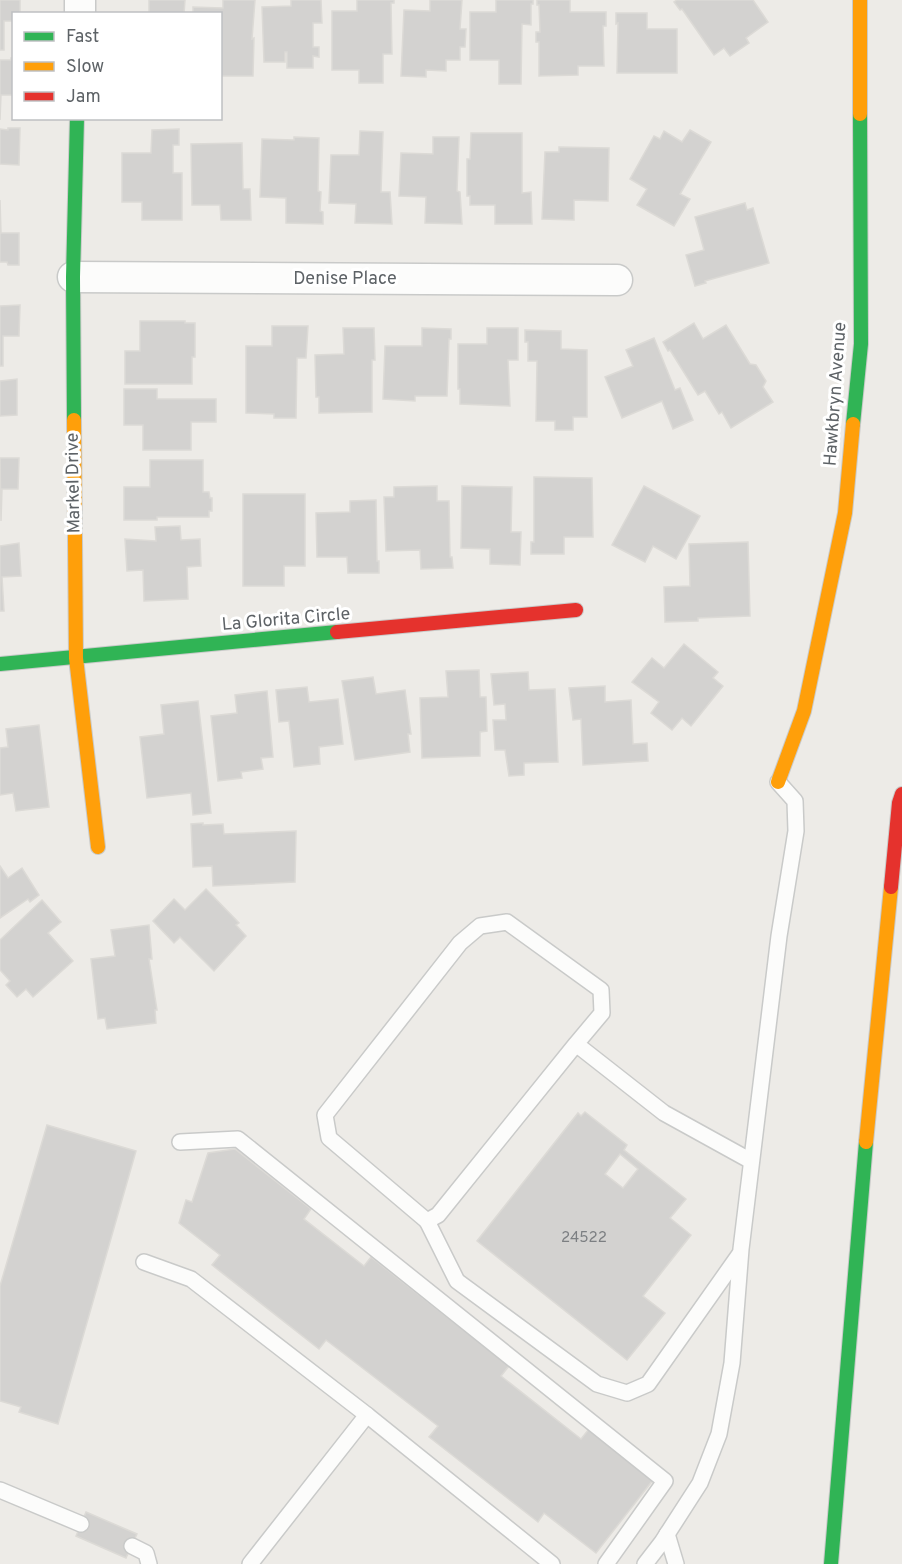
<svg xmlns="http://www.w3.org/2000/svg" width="902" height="1564" font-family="Overpass,sans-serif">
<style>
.building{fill:#d3d2d0;stroke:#dcdad6;stroke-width:1.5;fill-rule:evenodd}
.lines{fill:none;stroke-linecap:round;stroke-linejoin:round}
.lane-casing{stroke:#c9cac9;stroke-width:18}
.street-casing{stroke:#c9cac9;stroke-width:33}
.fast-casing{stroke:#c9cac9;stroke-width:16}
.slow-casing{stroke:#c9cac9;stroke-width:16}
.jam-casing{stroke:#c9cac9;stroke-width:16}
.lane{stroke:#fcfcfb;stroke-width:15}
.street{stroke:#fcfcfb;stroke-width:30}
.fast{stroke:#30b455;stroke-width:14}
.slow{stroke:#ff9f0a;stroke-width:14}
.jam{stroke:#e5322d;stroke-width:14}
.labels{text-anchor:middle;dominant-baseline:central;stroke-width:6;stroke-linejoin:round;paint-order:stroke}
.number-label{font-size:15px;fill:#7c7f82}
.street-label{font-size:18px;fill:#5d6266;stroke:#fff}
</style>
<rect width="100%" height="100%" fill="#edebe7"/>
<g class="building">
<polygon points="0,0 20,0 20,14 14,14 14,21 4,21 4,50 0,50"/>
<polygon points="149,0 185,0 184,14 149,14"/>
<polygon points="223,0 255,0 252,39 254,38 253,76 220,76 220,14 193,14 193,7 223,8"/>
<polygon points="291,0 321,0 322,23 313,23 313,47 319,47 319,57 313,56 313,68 287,68 287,52 285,52 285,62 264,62 262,7 291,6"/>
<polygon points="357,0 394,0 394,3 391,3 392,54 383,54 383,83 359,83 359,70 332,70 332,11 357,11"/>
<polygon points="430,0 462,0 460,29 466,29 465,47 460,47 460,60 446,60 446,71 426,70 426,77 401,76 404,10 430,11"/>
<polygon points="496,0 533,0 533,4 531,4 531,25 522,24 521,84 499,84 499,60 470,60 470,12 496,12"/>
<polygon points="537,0 570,0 570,12 606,12 606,26 603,26 604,66 578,66 578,75 539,76 539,42 536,42 536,32 540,32 539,5 537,5"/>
<polygon points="677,0 753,0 768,22 746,38 749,43 730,56 724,48 714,55 682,9 680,10 674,2"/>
<polygon points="616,13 647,13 647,29 677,29 677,73 617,73 618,23 616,24"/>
<polygon points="11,58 14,58 14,95 1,95 0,120 0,60 11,60"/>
<polygon points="8,128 20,128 19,165 0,164 0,129 8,130"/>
<polygon points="179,129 179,145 173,145 173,173 182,173 182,220 142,220 142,202 122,202 122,153 151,153 152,130"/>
<polygon points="690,130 711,142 680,194 690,199 674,226 637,205 647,189 630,179 654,136 660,139 664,131 682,142"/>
<polygon points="360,131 383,132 381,192 390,192 392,224 355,223 356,204 329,203 331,155 359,155"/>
<polygon points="471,133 522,133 522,193 531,192 532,224 495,224 495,205 470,205 470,196 467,196 467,159 470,159"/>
<polygon points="294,137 319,138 318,191 321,192 320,211 323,212 323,224 286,223 286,198 260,197 262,139 294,140"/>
<polygon points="433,137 459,137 457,191 460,192 462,224 425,223 426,197 399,196 401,153 433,154"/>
<polygon points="242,143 243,189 250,189 251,220 221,220 220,205 192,205 191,144"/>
<polygon points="559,147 609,148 608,201 574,200 574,220 542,219 545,152 559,152"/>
<polygon points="0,200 1,233 19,233 19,265 8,265 7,262 0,262"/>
<polygon points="745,203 747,210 753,208 769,263 705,281 706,283 695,286 686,255 704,250 695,217"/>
<polygon points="20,305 19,336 3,336 3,366 0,366 0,306"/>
<polygon points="140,321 185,321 185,323 195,323 195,357 192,357 192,384 125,384 125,351 140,351"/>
<polygon points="694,323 703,339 726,325 750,364 756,365 766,381 763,387 773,402 731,428 722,412 719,414 705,391 698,395 670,350 668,351 663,342"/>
<polygon points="272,326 308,326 306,358 297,358 296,418 274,418 274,414 246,413 246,346 272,346"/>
<polygon points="343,328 374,328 375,360 372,360 372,412 319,413 319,397 316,397 315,355 344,354"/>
<polygon points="422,328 451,329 451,339 449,339 447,396 415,396 415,401 383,399 385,346 422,346"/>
<polygon points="487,328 518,328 518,360 508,360 510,406 460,404 460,389 458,389 458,344 487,344"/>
<polygon points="525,330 561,331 561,349 587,350 587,417 573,417 573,430 555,430 555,421 536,421 537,361 528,361 528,342 525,342"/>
<polygon points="654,338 675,390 680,388 693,420 673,429 662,401 622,418 605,377 633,366 626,350"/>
<polygon points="17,379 17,415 0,416 0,381"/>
<polygon points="124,389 157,389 157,399 216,399 216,422 191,422 191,450 143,450 143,425 124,425"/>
<polygon points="0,458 19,458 18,489 2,489 1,521"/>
<polygon points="150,460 203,460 203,492 209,492 210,498 212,498 212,511 209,511 209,517 157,517 157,520 124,520 124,487 150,487"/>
<polygon points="534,477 592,478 593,537 564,537 564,554 531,554 531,542 534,542"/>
<polygon points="437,486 437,501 449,501 450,557 452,557 453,568 421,569 420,550 386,551 384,497 394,497 394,487"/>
<polygon points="462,486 512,487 511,532 521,532 520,565 490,564 490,549 461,548"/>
<polygon points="644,486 700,516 676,559 653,546 645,562 612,545"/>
<polygon points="243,494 305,494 305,566 284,566 284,586 243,586"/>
<polygon points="376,500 377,561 379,561 379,573 348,573 347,557 317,557 316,513 350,512 350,501"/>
<polygon points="180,526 181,540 200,539 201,566 187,567 188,599 144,601 143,570 127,571 125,539 156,541 155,527"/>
<polygon points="748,542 750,616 698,618 698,621 665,622 664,587 690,586 689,544"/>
<polygon points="19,543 21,576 2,577 4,611 0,611 0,546"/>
<polygon points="684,644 718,672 713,678 723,686 691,726 682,718 672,730 651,713 659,702 632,682 652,658 664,668"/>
<polygon points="479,670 480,697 486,697 487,731 480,732 480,756 422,758 420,698 448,697 446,671"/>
<polygon points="528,672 529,690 555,689 558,762 524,763 524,775 509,776 505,750 495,750 493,720 506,720 505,704 494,705 491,674"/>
<polygon points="373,677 376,694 405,690 411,734 408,734 410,752 355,760 342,681"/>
<polygon points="605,686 605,702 631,700 633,744 647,743 648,761 583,765 581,719 573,720 569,688"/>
<polygon points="307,687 309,702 338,699 343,744 319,747 320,764 294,767 289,721 279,722 276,690"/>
<polygon points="267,691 273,757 261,758 263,769 241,772 242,778 218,781 211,716 237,713 235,695"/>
<polygon points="198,701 211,813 193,815 191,793 147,798 140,737 164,734 161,705"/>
<polygon points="39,725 49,807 16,811 13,793 0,795 0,748 8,747 6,729"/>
<polygon points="203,823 203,825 223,824 224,834 296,831 295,882 213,886 212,866 193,867 191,824"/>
<polygon points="0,866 8,878 22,868 39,895 30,902 28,899 0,918"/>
<polygon points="206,889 239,923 236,925 246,936 214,971 180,937 174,943 153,921 174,899 185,910"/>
<polygon points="42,900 61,922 48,933 73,961 33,997 26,989 17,997 6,985 10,981 0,970 0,940"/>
<polygon points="149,925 152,959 149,959 157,1010 155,1010 156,1023 107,1029 105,1018 98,1019 91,959 115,956 111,930"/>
<path d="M585,1112L627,1145L624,1150L686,1199L670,1218L691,1235L643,1296L665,1313L627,1360L477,1241L578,1113L581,1116ZM620,1154L638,1169L623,1188L605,1174Z"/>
<polygon points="47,1125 136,1151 58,1424 19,1412 21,1407 0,1401 0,1286"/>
<polygon points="235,1149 311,1209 304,1219 364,1266 371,1257 509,1366 501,1376 581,1439 589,1429 653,1480 596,1553 544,1513 538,1522 429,1437 438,1426 326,1340 319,1349 212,1265 220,1255 179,1223 186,1200 192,1202 208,1153"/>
<polygon points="86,1512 137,1534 126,1558 76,1536"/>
</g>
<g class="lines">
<defs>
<g id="lane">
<polyline points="576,1044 438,1215 427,1221 329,1138 325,1115 460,943 480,926 507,922 601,990 602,1013 576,1044 664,1113 751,1161"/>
<polyline points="180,1142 238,1139 665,1481 606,1564"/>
<polyline points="427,1221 457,1281 597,1384 627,1393 648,1384 739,1255"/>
<polyline points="144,1262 191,1279 367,1415"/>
<polyline points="0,1490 81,1524"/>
<polyline points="667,1534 676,1564"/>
<polyline points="132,1546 146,1553 149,1564"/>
<polyline points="250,1564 367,1415 552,1564"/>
<polyline points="645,1564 662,1542 700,1483 719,1434 732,1363 741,1249 779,936 796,831 795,801 778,782"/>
</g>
<g id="street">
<polyline points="80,14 80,0"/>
<polyline points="73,277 617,280"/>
</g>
<g id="fast">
<polyline points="74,420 73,277 77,118"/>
<polyline points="853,424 861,344 860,114"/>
<polyline points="0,664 337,632"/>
<polyline points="831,1564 866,1142"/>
</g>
<g id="slow">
<polyline points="860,0 860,114"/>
<polyline points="74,420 76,658 98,847"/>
<polyline points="778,782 804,711 845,513 853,424"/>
<polyline points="866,1142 891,887"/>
</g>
<g id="jam">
<polyline points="337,632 576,610"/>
<polyline points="891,887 899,803 902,794"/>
</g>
</defs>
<use href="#lane" class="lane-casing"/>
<use href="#street" class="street-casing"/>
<use href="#fast" class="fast-casing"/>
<use href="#slow" class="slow-casing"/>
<use href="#jam" class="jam-casing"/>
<use href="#lane" class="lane"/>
<use href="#street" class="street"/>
<use href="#fast" class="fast"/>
<use href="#slow" class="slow"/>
<use href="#jam" class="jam"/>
</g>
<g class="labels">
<g class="number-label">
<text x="584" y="1238">24522</text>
</g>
<g class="street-label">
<text x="345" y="279">Denise Place</text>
<text transform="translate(836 394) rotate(-86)">Hawkbryn Avenue</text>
<text transform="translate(74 483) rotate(-91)">Markel Drive</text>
<text transform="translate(286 620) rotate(-5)">La Glorita Circle</text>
</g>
</g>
<rect x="12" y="12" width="210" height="108" fill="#ffffff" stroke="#bec0c2" stroke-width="1.5"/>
<rect x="24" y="32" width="30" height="9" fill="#30b455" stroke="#bec0c2" stroke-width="1.5"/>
<text x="66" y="42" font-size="18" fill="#5d6266">Fast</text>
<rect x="24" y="62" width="30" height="9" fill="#ff9f0a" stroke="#bec0c2" stroke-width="1.5"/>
<text x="66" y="72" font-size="18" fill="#5d6266">Slow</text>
<rect x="24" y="92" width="30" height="9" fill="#e5322d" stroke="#bec0c2" stroke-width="1.5"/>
<text x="66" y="102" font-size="18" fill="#5d6266">Jam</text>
</svg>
